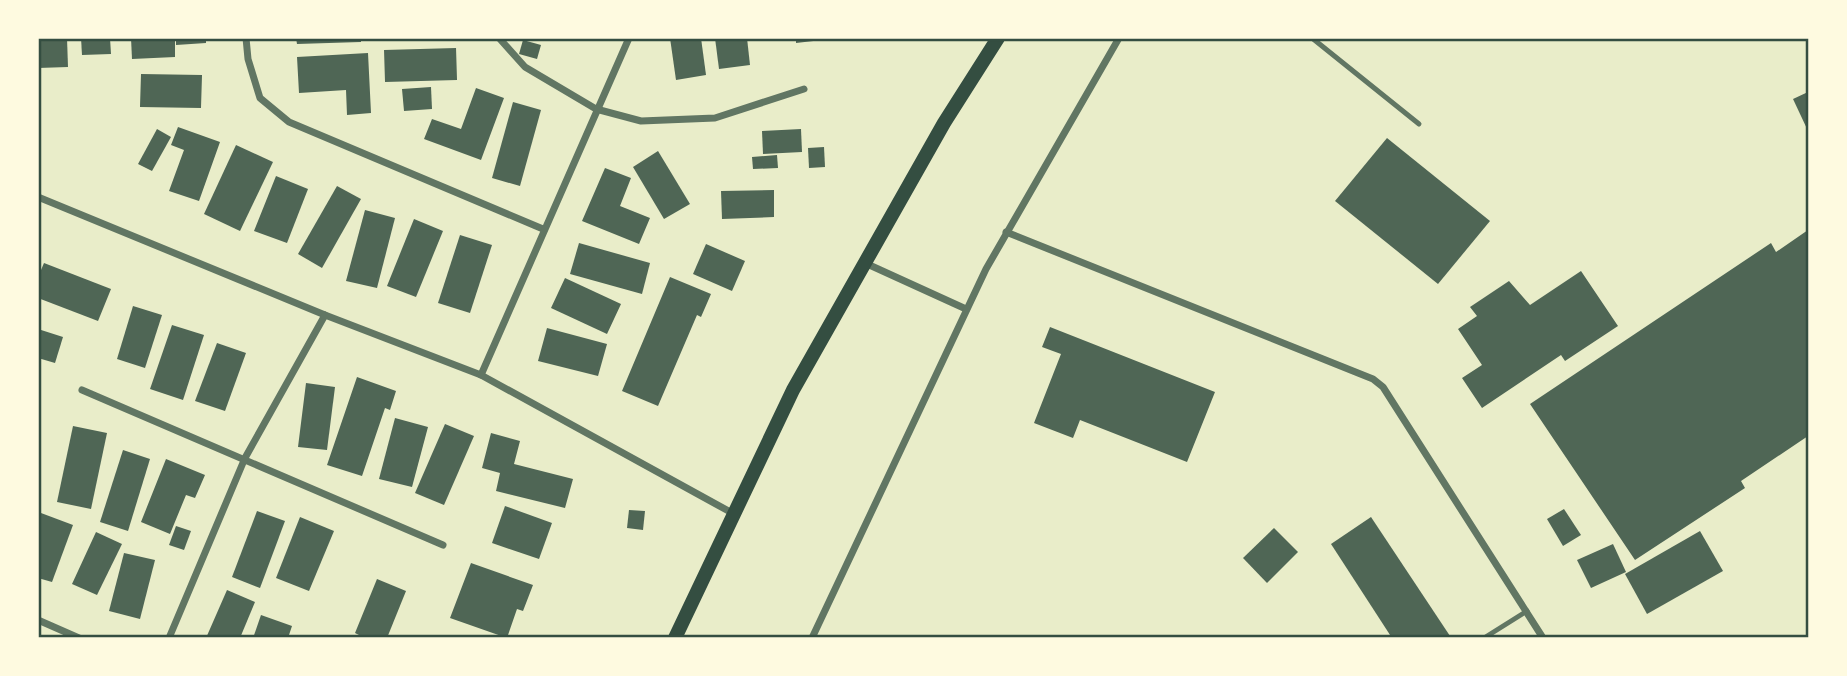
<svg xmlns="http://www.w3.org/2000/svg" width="1847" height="676" font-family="'Sofia Sans Condensed',sans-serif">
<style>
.building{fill:#4f6655}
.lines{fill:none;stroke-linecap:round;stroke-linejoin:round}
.service{stroke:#617663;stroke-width:5}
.minor{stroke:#617663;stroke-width:7}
.secondary{stroke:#344e41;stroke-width:14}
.neatline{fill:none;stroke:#344e41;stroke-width:2.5}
</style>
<rect width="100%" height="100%" fill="#e9edc9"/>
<g class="building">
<polygon points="38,38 67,38 68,67 38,68"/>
<polygon points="81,38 110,38 111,54 82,55"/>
<polygon points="131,38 175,38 175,57 132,59"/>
<polygon points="176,38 206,38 206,43 176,45"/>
<polygon points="296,38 361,38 361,42 297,44"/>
<polygon points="670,38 701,38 706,75 676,80"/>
<polygon points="715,38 747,38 750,65 719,69"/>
<polygon points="796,38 822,38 822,40 796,43"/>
<polygon points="523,40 541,45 537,59 519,54"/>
<polygon points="456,48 457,80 385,82 384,50"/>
<polygon points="368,53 371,113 347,115 346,90 299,93 297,57"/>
<polygon points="141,74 202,75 201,108 140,107"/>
<polygon points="431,87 432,109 404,111 402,89"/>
<polygon points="476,88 504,98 481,160 424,139 432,119 461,129"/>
<polygon points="1808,92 1808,131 1793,99"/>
<polygon points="513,102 541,110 520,186 492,178"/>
<polygon points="178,127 220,142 199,201 169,191 184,150 171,145"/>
<polygon points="157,129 171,137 152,171 138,164"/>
<polygon points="801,129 802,152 763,154 762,131"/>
<polygon points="1387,138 1490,221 1438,284 1335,201"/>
<polygon points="236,145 273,162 240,231 204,214"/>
<polygon points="824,147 825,167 809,168 808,148"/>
<polygon points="658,151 690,204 664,219 633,167"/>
<polygon points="777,155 778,168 753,169 752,157"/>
<polygon points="605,168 631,178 620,206 650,218 639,244 582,221"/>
<polygon points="276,176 308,189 287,243 254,231"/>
<polygon points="337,186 361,199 322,268 298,254"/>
<polygon points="774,190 774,217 722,219 721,191"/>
<polygon points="365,210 395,218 377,288 346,281"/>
<polygon points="414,219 443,231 416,297 387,286"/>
<polygon points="1808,230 1808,436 1741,481 1745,488 1635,560 1530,404 1771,243 1776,252"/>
<polygon points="460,235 492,245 470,313 438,303"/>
<polygon points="579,243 650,263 642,294 570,274"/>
<polygon points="706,244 745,261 732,291 693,274"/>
<polygon points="44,263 111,289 98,321 38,298 38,277"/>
<polygon points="1581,271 1618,326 1565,361 1561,355 1482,408 1462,378 1482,365 1458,329 1477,316 1470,307 1509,281 1530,305"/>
<polygon points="670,277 711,294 701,317 697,315 658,406 622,391"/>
<polygon points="565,278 621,304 607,334 551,308"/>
<polygon points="133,306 162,315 145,368 117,359"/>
<polygon points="172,325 204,335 183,400 150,389"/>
<polygon points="1050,327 1215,392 1187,462 1080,420 1073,438 1034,423 1061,354 1042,347"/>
<polygon points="547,328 607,344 598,376 538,361"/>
<polygon points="38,329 63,337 55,363 38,358"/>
<polygon points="217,343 246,353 225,411 195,401"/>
<polygon points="357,377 396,391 390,410 385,408 362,476 327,465"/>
<polygon points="306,383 335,387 327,450 298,447"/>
<polygon points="395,418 428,427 412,487 379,479"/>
<polygon points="445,424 474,436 444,505 415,493"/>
<polygon points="73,426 107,433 91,509 57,502"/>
<polygon points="491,433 520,441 514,464 573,479 565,508 496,491 500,473 482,468"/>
<polygon points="123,450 150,459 128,531 100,522"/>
<polygon points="166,459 205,475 195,498 186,495 170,534 141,522"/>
<polygon points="505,506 552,523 539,559 492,543"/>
<polygon points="1564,509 1581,535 1563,546 1547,519"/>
<polygon points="629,510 645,511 643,530 627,528"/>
<polygon points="257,511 285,521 260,588 232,577"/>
<polygon points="41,513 73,525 52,582 38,578 38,520"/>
<polygon points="300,517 334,531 309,591 276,578"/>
<polygon points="1371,517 1450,636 1447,638 1392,638 1331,544"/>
<polygon points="176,526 191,531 184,550 169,545"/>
<polygon points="1274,528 1298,552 1267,583 1243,558"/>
<polygon points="1700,531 1723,571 1647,614 1625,574"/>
<polygon points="96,532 122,544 97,595 72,584"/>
<polygon points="1613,544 1626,572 1591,588 1577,560"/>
<polygon points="124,553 155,560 140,619 109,611"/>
<polygon points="471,563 533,585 523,611 517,609 507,638 450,618"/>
<polygon points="377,579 406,591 387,638 365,638 355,633"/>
<polygon points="227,590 255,602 240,638 206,638"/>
<polygon points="261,615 292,626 288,638 253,638"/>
</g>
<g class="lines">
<g class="service">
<polyline points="1312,38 1419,124"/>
<polyline points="1484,638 1527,611"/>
</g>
<g class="minor">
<polyline points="246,38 248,59 260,98 289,122 543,229"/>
<polyline points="499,38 525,67 596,109 641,121 715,118 804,89"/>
<polyline points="38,197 325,315 481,375 734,514"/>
<polyline points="1006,232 1373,379 1383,387 1543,638"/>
<polyline points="865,263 966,309"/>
<polyline points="481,375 629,38"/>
<polyline points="82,390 443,545"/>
<polyline points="38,620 79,638"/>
<polyline points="169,638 245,458 325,315"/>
<polyline points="812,638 986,269 1119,38"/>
</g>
<polyline class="secondary" points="675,638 793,390 944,123 998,38"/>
</g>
<rect width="1847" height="676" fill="none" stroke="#fefae0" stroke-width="80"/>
<rect x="40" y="40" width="1767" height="596" class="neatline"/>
</svg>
